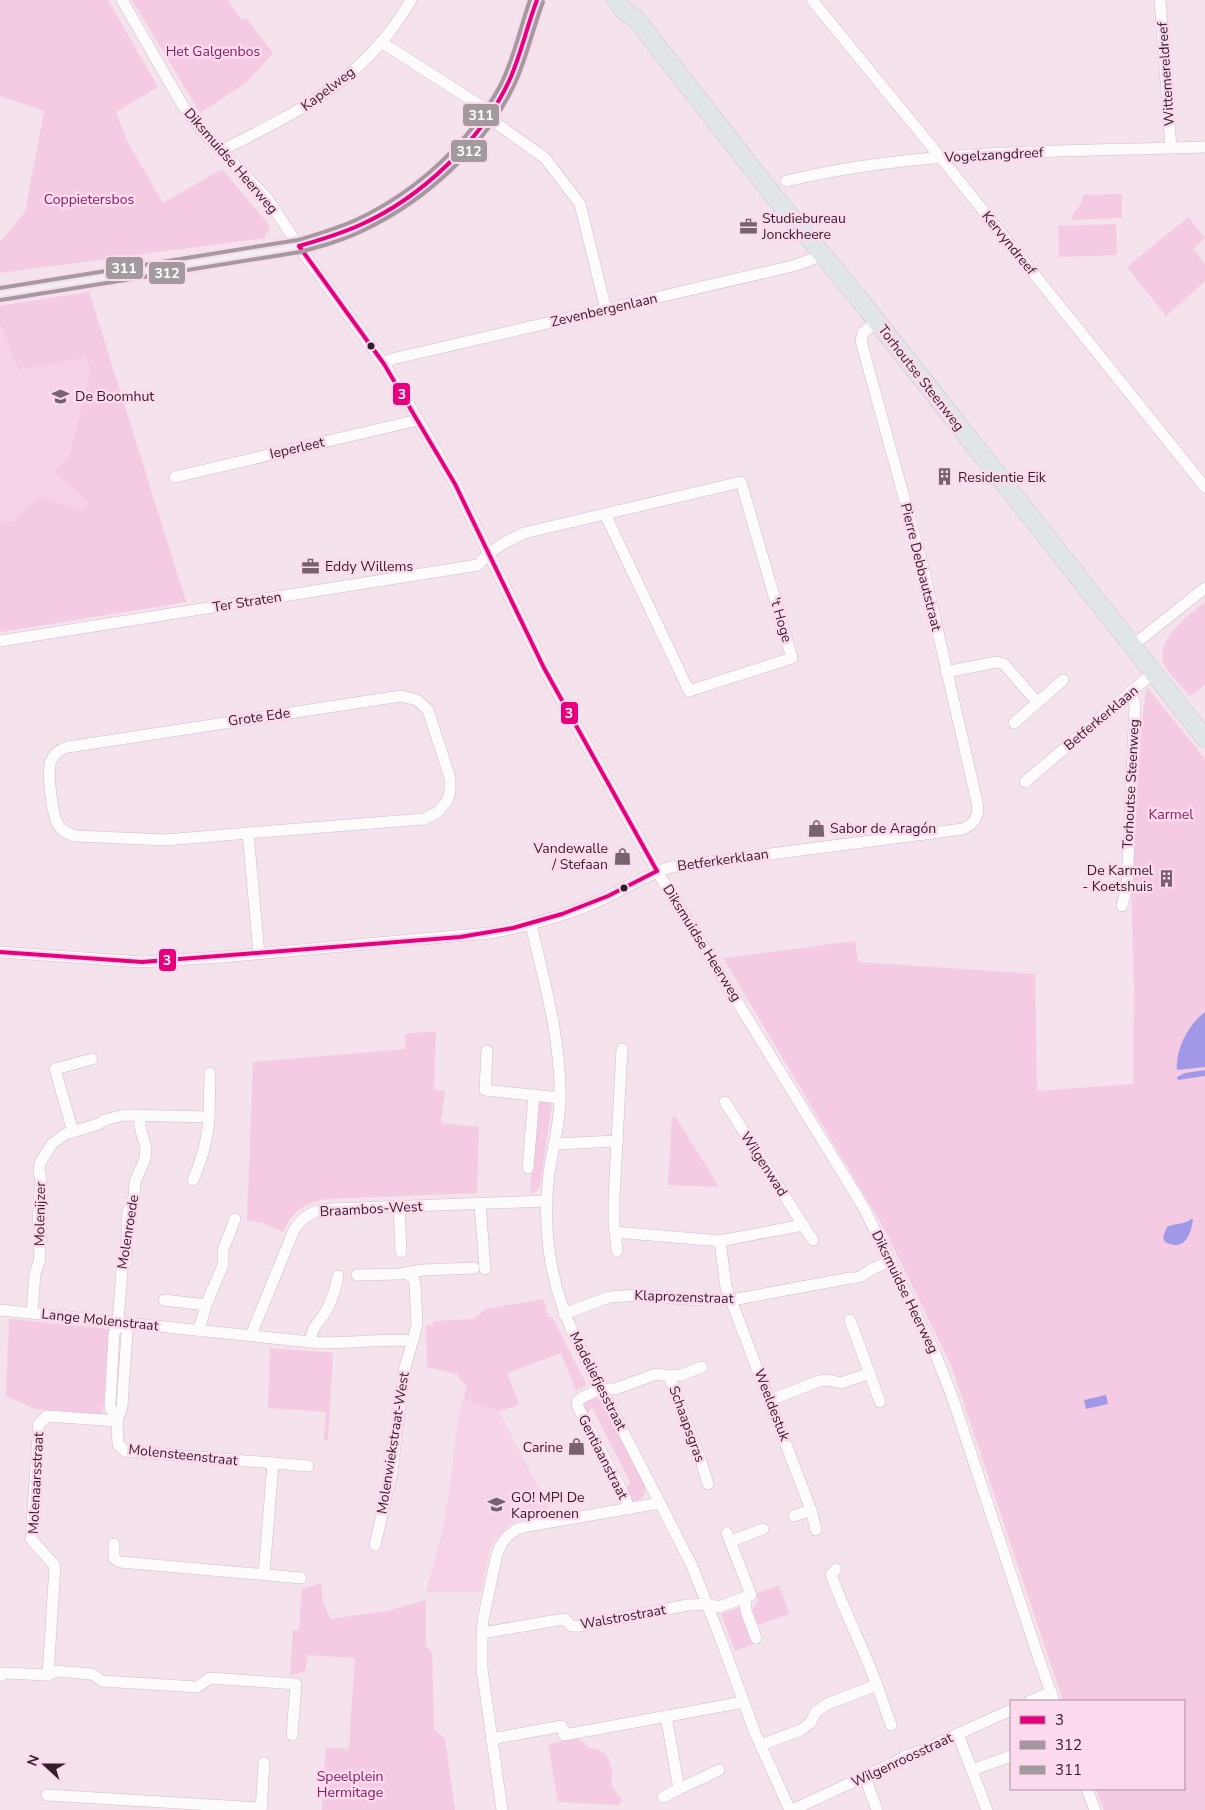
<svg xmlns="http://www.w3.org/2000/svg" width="1205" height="1810" font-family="'Nunito Sans',sans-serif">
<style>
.built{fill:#f7d3e8}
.green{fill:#f5cae3}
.water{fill:#a298e8}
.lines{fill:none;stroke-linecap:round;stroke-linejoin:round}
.street-casing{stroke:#cfbdc8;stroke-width:12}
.secondary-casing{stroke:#cfbdc8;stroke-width:18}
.primary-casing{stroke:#cec3c9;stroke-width:19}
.street{stroke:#fdfbfc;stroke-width:11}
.secondary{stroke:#eff0f2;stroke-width:16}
.primary{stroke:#e0e5e9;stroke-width:18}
.bus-1-casing{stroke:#fcdaed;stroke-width:8}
.bus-2-casing{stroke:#fcdaed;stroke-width:8}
.bus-3-casing{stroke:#fcdaed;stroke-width:8}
.bus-1{stroke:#e6007e;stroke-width:4}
.bus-2{stroke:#a39aa0;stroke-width:4}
.bus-3{stroke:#a39aa0;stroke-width:4}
.bus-dot{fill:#331e2b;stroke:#fcdaed;stroke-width:2}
.labels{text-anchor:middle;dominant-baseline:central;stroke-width:5;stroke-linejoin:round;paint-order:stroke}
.park-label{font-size:14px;fill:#842165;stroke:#fcdaed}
.street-label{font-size:14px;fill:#331e2b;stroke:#fcdaed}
.poi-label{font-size:14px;fill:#331e2b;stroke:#fcdaed;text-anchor:start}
.line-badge{stroke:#fcdaed;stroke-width:2}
.badge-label{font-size:14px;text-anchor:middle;font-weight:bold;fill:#fff}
</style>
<rect width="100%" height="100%" fill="#f4e2ec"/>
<g class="built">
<polygon points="89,292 186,602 0,632 0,306"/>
<polygon points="463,1401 499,1411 552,1514 515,1522 508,1526 493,1542 489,1552 481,1592 426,1592 442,1533 449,1495 458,1417"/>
</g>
<g class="green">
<polygon points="0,0 108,0 158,87 116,112 127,141 163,203 222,169 270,226 265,238 0,273 0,242 25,212 44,111 0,96"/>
<polygon points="132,0 228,0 242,20 246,18 273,53 247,82 200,113"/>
<polygon points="1122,194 1122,218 1072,220 1071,217 1081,204 1083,195"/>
<polygon points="1188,217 1205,238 1193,249 1205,264 1205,281 1166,316 1127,267"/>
<polygon points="1116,224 1117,255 1059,257 1058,226"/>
<polygon points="89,292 186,602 0,632 0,524 14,521 39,497 84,510 88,502 54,471 69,458 91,372 87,357 19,370 0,323 0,306"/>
<path d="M1205,602V685L1190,696C1182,686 1171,676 1165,666C1152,642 1189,615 1205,602Z"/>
<polygon points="1147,687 1205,759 1205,1810 1104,1810 1096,1789 1184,1789 1184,1701 1063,1701 951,1365 884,1228 723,958 855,941 858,962 1035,974 1037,1091 1133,1084 1134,989 1131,879 1143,711"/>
<path d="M436,1031L434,1090L445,1091L441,1123L479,1127L477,1193L326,1199C304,1203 292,1211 283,1232L263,1223L247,1220L253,1062L406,1049L405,1034Z"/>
<polygon points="540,1101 549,1101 552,1104 540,1185 537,1191 530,1193 537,1108"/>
<polygon points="675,1116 719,1187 668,1185 672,1118"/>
<polygon points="544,1299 548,1317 552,1317 586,1383 585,1386 576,1391 561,1353 507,1373 519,1405 499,1411 463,1400 467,1386 458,1377 458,1374 427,1367 426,1325 433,1325 433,1320 434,1321 474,1319 485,1309"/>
<polygon points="9,1319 109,1329 103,1414 35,1409 6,1396"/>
<polygon points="270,1348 333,1353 328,1441 324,1440 326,1412 268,1408"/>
<polygon points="594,1397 600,1400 645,1486 644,1495 638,1501 632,1500 626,1489 630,1482 592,1407 587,1414 584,1408 585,1401"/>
<polygon points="321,1583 323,1603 331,1619 387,1611 426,1600 426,1646 432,1653 434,1729 445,1739 455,1810 322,1810 326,1747 349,1749 355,1658 308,1655 305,1671 290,1676 293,1630 299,1630 302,1589"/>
<polygon points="779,1585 789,1614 758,1625 752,1610 758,1601 757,1593"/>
<polygon points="740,1607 754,1644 735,1651 721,1614"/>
<path d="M578,1738L588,1748C610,1748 614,1766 611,1785L622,1800L619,1805L558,1802L548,1744Z"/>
</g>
<g class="water">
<path d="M1205,1012V1067L1177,1070C1175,1049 1189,1024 1205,1012Z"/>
<polygon points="1205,1070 1205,1076 1178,1080 1177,1077 1185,1073"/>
<path d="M1191,1219H1193C1191,1236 1184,1252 1165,1242L1163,1237L1167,1227C1175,1223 1187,1224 1191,1219Z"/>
<polygon points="1106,1395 1108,1404 1086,1409 1084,1400"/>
</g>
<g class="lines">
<defs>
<g id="street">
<polyline points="122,0 183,106 203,132 267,198 302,251 384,364 418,420 455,484 544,668 657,871 864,1208 935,1353 952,1396 1040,1662 1054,1701"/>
<polyline points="812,0 941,158 1205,487"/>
<polyline points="1160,0 1171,148"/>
<polyline points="381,42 481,106 493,121 545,158 580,204 606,310"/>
<path d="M222,150C300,111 365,80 411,0"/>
<path d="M786,181C923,148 1065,152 1205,147"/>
<polyline points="384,364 392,359 793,266 824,255"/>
<polyline points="175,477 418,420"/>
<polyline points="0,641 478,565 489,553 504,543 524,533 741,482 792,658 689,691 605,514"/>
<polyline points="1132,646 1205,588"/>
<polyline points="946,672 996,662 1004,664 1037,702"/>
<polyline points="1014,723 1063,680"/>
<polyline points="1025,782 1153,673"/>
<path d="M248,833L424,819L438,812L447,801L450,792V778L428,710L417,700L401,696L68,747C60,749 54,753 51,761C47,772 52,817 59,826C63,832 69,834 76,836L166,840L248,833L259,954"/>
<polyline points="1122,906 1127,886 1135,704 1131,693"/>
<path d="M531,925C544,981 561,1039 560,1097C560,1123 553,1147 549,1173C542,1228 550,1282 573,1333L692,1566L723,1645L755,1733L790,1810"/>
<path d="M0,952L142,962L221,957L490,933C526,926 561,917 594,903C620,892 644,875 671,867L963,829C975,824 980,815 977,802L922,563L861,341L863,333L876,322"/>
<polyline points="487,1051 485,1090 560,1098"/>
<polyline points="725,1102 803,1225"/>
<polyline points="209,1117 210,1073"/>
<polyline points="73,1132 55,1069 92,1059"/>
<polyline points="554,1144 618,1141"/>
<polyline points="528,1168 534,1095"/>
<polyline points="480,1204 485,1269"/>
<polyline points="399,1206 401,1252"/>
<polyline points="615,1232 720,1241 803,1225 813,1240"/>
<polyline points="720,1241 726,1287 811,1510 816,1530"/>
<polyline points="617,1251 614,1223 614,1197 622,1049"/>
<polyline points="357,1275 399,1274 422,1270 474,1268"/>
<polyline points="164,1300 206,1305 199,1330"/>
<polyline points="206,1305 223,1265 223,1250 235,1219"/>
<path d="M0,1310L311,1342C345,1345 378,1338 413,1341"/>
<path d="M32,1313L35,1273L39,1263L41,1229L38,1223L41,1177L39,1173L40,1163L52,1144L65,1134L99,1124L104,1120L125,1115L209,1117C208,1140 202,1159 193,1180"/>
<path d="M564,1314L609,1297L638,1295L698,1300H732L850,1278C860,1279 864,1274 872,1269C878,1266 884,1264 891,1261"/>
<polyline points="850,1320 880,1402"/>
<polyline points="118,1322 127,1331 122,1407 117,1421 118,1444 125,1451 308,1466"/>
<path d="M251,1335L294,1230C303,1216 314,1210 331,1209L547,1201"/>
<path d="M311,1342C311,1325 320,1323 326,1311C332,1300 336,1288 338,1276"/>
<polyline points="669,1376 681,1375 702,1367"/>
<polyline points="770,1400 819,1381 828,1380 841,1383 870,1373"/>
<polyline points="117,1421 110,1407 114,1334 118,1322 122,1270 126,1261 128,1212 134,1197 135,1182 145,1159 146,1148 140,1127 140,1115"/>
<polyline points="629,1509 625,1497 578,1407 577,1402 583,1397 601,1389 615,1389 656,1374 669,1376 701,1461 708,1484"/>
<polyline points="794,1516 811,1510"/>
<polyline points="731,1541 763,1529"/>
<polyline points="114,1544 114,1558 120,1562 301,1578"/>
<polyline points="375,1545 392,1471 404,1371 417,1325 415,1284 413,1278 407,1273"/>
<path d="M836,1569L831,1575C845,1612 863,1648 877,1685"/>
<polyline points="264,1574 273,1463"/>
<polyline points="745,1598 746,1611 756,1638"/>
<polyline points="482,1633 558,1620 565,1619 571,1626 579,1626 688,1605 708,1604 719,1607 751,1595 727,1533"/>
<polyline points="48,1675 55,1566 31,1539 39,1424 47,1416 117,1421"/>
<polyline points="0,1676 4,1673 48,1675 56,1671 92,1674 102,1681 197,1687 210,1678 296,1684 292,1735"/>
<polyline points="1030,1701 1051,1692"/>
<polyline points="958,1734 987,1810"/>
<polyline points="491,1739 562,1726 564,1735 744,1702"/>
<polyline points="761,1745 801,1730 810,1723 816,1712 827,1704 877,1685 891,1725"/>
<polyline points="972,1770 1011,1756"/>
<polyline points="865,1777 877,1810"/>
<polyline points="679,1789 719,1770"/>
<polyline points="1087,1789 1095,1810"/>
<polyline points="47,1795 261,1808"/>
<polyline points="663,1797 679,1789 666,1716"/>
<polyline points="261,1810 264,1763"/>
<polyline points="502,1810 482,1669 482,1638 483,1620 497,1554 502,1543 508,1536 517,1529 528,1526 660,1503"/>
<polyline points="792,1810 894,1763 903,1757 918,1752 1011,1710"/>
</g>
<path id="secondary" d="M0,294L299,246C385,227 462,167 505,89C520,61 525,30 537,0"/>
<polyline id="primary" points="616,0 624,11 636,19 769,190 856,295 1205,738"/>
</defs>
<use href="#street" class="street-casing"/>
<use href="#secondary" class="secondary-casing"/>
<use href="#primary" class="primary-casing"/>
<use href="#street" class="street"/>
<use href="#secondary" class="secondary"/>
<use href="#primary" class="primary"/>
<defs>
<g id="bus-1">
<polyline points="299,246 384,364 455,484 544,668 657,871"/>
<path d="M299,246C320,240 340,234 360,225C421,198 482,140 510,79C521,54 527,26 537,0"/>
<polyline points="0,952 142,962 460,937 513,928 562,914 608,896 657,871"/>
</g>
<path id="bus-2" d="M1,300L300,252C322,246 344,240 364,230C427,200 487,145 516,81C527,56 533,28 543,2"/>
<path id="bus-3" d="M0,288L298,240C318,234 339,228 358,219C417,191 469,143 500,86C514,59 520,28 530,0"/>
</defs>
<use href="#bus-1" class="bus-1-casing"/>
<use href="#bus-2" class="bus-2-casing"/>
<use href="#bus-3" class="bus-3-casing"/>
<use href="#bus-1" class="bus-1"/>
<use href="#bus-2" class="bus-2"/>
<use href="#bus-3" class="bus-3"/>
</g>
<defs>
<symbol id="office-bare" viewBox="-9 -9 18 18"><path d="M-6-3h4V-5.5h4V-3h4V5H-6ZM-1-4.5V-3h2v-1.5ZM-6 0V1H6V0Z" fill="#77636f" stroke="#fcdaed" stroke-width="2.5" paint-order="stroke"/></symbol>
<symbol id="school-bare" viewBox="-9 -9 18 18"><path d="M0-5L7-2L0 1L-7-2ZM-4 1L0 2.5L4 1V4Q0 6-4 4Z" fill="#77636f" stroke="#fcdaed" stroke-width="2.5" paint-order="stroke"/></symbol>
<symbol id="building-bare" viewBox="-9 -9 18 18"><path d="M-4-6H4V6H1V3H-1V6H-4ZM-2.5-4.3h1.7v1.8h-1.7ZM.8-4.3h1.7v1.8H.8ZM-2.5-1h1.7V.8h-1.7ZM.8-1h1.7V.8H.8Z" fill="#77636f" stroke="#fcdaed" stroke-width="2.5" paint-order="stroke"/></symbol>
<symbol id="shop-bare" viewBox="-9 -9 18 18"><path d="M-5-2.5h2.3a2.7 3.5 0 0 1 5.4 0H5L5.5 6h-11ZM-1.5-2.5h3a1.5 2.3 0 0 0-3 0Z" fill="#77636f" stroke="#fcdaed" stroke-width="2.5" paint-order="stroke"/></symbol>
</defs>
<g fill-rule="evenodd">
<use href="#office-bare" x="736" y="214" width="25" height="25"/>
<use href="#school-bare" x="48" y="384" width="25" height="25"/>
<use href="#building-bare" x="932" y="464" width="25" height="25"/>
<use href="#office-bare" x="298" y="554" width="25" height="25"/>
<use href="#shop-bare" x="804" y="816" width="25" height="25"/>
<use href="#shop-bare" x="610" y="844" width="25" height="25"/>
<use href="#building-bare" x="1154" y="866" width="25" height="25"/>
<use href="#shop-bare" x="564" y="1434" width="25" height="25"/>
<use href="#school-bare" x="484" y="1492" width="25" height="25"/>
</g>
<g class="bus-dot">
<circle cx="371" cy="346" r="4.5"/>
<circle cx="624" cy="888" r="4.5"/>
</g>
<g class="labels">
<g class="park-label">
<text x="213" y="51">Het Galgenbos</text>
<text x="89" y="199">Coppietersbos</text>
<text x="1171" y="814">Karmel</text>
<text x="350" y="1776">Speelplein<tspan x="350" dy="16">Hermitage</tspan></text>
</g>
<g class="street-label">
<text transform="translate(1166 74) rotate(-94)">Wittemereldreef</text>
<text transform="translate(328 89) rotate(-37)">Kapelweg</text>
<text transform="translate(994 155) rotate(-3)">Vogelzangdreef</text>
<text transform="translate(231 161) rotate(49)">Diksmuidse Heerweg</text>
<text transform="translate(1009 243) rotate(51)">Kervyndreef</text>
<text transform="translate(604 310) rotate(-13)">Zevenbergenlaan</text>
<text transform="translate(921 378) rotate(52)">Torhoutse Steenweg</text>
<text transform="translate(297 448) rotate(-13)">Ieperleet</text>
<text transform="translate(921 567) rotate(76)">Pierre Debbautstraat</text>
<text transform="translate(247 602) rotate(-9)">Ter Straten</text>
<text transform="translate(781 620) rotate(74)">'t Hoge</text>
<text transform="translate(259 717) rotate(-8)">Grote Ede</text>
<text transform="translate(1101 718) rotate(-40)">Betferkerklaan</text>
<text transform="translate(1131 784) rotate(-87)">Torhoutse Steenweg</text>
<text transform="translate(723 860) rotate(-8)">Betferkerklaan</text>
<text transform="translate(702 943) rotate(58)">Diksmuidse Heerweg</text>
<text transform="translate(764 1164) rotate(57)">Wilgenwad</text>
<text transform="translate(371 1209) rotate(-3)">Braambos-West</text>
<text transform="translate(40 1214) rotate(-89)">Molenijzer</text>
<text transform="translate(128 1232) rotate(-81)">Molenroede</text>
<text transform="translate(905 1292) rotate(64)">Diksmuidse Heerweg</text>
<text transform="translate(684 1297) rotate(2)">Klaprozenstraat</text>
<text transform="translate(100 1320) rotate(6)">Lange Molenstraat</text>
<text transform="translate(598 1381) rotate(63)">Madeliefjesstraat</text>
<text transform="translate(772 1405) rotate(69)">Weeldestuk</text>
<text transform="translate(687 1424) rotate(70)">Schaapsgras</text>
<text transform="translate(393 1443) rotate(-81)">Molenwiekstraat-West</text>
<text transform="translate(183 1455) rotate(6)">Molensteenstraat</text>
<text transform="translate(603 1457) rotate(63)">Gentiaanstraat</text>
<text transform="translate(36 1483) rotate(-87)">Molenaarsstraat</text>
<text transform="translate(623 1617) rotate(-10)">Walstrostraat</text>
<text transform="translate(902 1760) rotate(-25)">Wilgenroosstraat</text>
</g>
<g class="poi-label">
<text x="762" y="218">Studiebureau<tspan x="762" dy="16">Jonckheere</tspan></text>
<text x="75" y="396">De Boomhut</text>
<text x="958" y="477">Residentie Eik</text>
<text x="325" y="566">Eddy Willems</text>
<text x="830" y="828">Sabor de Aragón</text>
<text x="608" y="848" text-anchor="end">Vandewalle<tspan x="608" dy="16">/ Stefaan</tspan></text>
<text x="1153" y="870" text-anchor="end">De Karmel<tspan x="1153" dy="16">- Koetshuis</tspan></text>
<text x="563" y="1447" text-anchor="end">Carine</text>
<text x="511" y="1497">GO! MPI De<tspan x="511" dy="16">Kaproenen</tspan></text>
</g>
</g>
<g class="line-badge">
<rect x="462" y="103" width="38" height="24" rx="5" fill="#a39aa0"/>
<rect x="450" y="139" width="38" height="24" rx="5" fill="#a39aa0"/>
<rect x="105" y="256" width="39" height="24" rx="5" fill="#a39aa0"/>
<rect x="148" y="261" width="38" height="24" rx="5" fill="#a39aa0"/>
<rect x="392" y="382" width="19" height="24" rx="5" fill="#e6007e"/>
<rect x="560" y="701" width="19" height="24" rx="5" fill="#e6007e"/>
<rect x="158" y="948" width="19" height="24" rx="5" fill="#e6007e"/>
</g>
<g class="badge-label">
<text x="481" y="120">311</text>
<text x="469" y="156">312</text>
<text x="124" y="273">311</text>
<text x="167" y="278">312</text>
<text x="402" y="399">3</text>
<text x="569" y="718">3</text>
<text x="167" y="965">3</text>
</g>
<rect x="1010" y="1700" width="175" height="90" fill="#fcdaed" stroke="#ac8f9f"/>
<rect x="1020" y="1716" width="25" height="8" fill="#e6007e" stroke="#ac8f9f"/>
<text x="1055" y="1725" font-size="15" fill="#331e2b">3</text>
<rect x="1020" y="1741" width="25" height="8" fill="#a39aa0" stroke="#ac8f9f"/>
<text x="1055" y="1750" font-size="15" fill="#331e2b">312</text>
<rect x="1020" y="1766" width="25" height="8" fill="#a39aa0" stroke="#ac8f9f"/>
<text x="1055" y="1775" font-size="15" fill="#331e2b">311</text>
<g transform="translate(45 1765) rotate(291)" stroke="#fcdaed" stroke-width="4" paint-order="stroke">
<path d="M0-4L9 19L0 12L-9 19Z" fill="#331e2b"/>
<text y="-8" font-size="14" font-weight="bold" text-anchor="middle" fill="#331e2b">N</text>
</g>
</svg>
